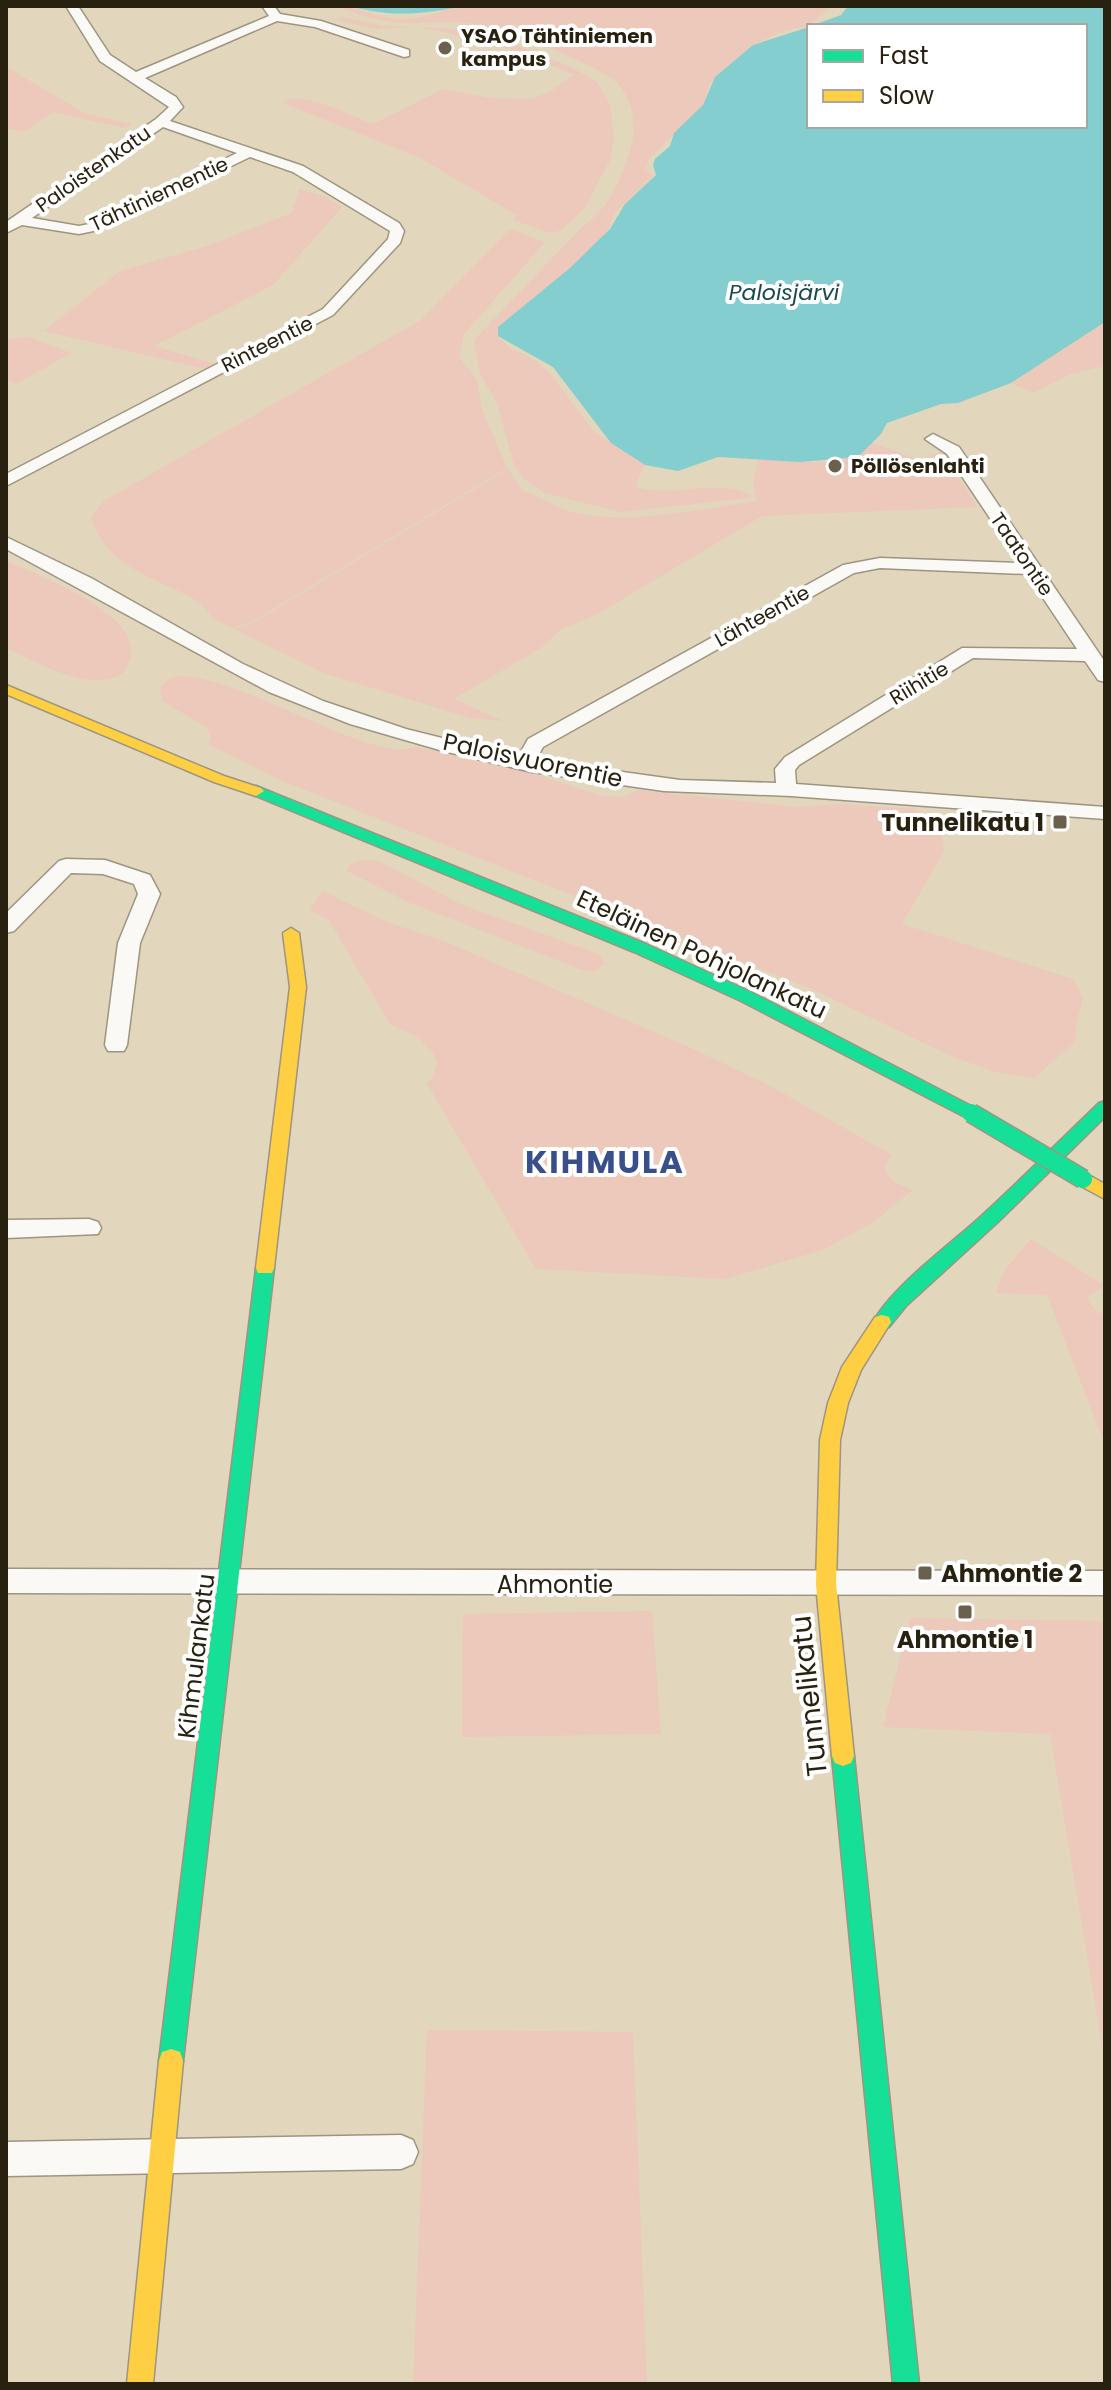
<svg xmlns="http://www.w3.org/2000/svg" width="1111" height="2390" font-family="Poppins,sans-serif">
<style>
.green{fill:#ecc9ba}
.water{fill:#85cecf}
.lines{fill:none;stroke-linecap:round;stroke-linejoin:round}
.street-casing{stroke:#9d9581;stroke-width:3}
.fast-casing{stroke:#9d9581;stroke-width:3}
.slow-casing{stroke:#9d9581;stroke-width:3}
.street{fill:#fbf9f5;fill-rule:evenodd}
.fast{fill:#16e098;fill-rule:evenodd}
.slow{fill:#ffcf43;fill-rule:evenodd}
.fast-bridge-casing{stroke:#9d9581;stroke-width:21;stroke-linecap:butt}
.fast-bridge{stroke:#16e098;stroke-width:18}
.poi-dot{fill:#6a604c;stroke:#fff;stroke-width:3}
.labels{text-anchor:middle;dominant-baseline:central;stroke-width:8;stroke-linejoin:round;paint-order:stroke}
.far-poi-label{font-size:20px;font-weight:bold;fill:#29210f;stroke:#fff;text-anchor:start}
.far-street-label{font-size:20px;fill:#29210f;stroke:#fff}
.far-water-label{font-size:22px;font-style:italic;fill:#18494e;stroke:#fff}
.street-label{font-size:24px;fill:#29210f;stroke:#fff}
.poi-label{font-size:24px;font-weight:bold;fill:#29210f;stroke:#fff;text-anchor:end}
.near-street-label{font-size:28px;fill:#29210f;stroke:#fff}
.district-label{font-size:32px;font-weight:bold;letter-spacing:2px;fill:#384f89;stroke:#fff}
</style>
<rect width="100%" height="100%" fill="#e2d6bd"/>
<g class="green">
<path d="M335,6C356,6 375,17 396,19C419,21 443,10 464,6H832L808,26L783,31L753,45L725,68L709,84L703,105L648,160L645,168L653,176L613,215L607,234L498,336L511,349L527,355L547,370L594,432L645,465L636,482L637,487C676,499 717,476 755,497L621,512L544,493L524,479L514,465L497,403L480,374L474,340L585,224C611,207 622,176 631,147C637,127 633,100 618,84C600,64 507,30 479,24C451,19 422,25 394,22C374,20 355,13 335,6Z"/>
<path d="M342,17L385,26L479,30L571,67L597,82L610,105L614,138L611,158L584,209L561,230L551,233L513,220L517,215L420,158L283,103C300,88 352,117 373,124L443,89L490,98L531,99L550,92L574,74L514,50L441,31L415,27L376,29L335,20Z"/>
<polygon points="6,67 84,113 131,124 125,128 53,112 24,132 6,128"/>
<polygon points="299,189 324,196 342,207 273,285 154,346 215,364 205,369 44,331 120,271 207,246 292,213"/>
<path d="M510,229L545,242L464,334L459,358L477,380L482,410L507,468L250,623L232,628C226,624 216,621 211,615C205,610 202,604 194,599C155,577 104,566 91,517L104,501L421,320Z"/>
<polygon points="1105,322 1105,366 1070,374 1033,393 1011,383"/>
<polygon points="29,337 71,353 16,384 6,379 6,347 9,339"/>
<path d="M872,443L920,460L943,451L977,507L762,516L594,616L561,629L542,647L454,699L503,721L470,718L324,673L234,629L251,624L508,469L522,491C540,495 554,507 572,512C627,526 701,509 757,501L753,484L758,459C796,459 844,473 872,443Z"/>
<path d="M6,561C40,576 165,621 123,673C91,694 36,662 6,648Z"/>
<path d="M178,676C243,675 369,764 414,747L517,768L601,796L623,797L639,790L797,807L837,804L916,809L940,827L944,851L902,924L1073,979L1083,997L1076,1026V1041L1034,1078L995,1072L951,1056L814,990L280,780L209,744L211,736L206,727L162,701L161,687L168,679Z"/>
<polygon points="362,860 379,861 460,904 601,955 604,964 594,972 580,969 408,902 347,871 350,864"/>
<polygon points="322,891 387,922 446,942 691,1048 770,1086 892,1155 885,1165 886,1174 896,1183 913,1190 873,1222 825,1249 725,1279 536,1269 426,1082 432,1080 437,1063 432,1051 417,1037 390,1024 329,920 310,910"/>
<polygon points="1031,1239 1105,1286 1086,1298 1095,1310 1105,1315 1105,1444 1047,1295 996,1293 1004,1271"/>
<polygon points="652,1611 661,1734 462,1737 463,1614"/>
<polygon points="910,1618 1105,1621 1105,2062 1050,1734 883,1727"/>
<polygon points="427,2030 633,2032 647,2384 413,2384"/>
</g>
<g class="water">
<path d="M351,6H464C425,14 390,18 351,6Z"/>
<polygon points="848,6 1105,6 1105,322 1011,383 958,403 941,404 887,423 881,434 860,455 847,458 800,462 718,457 678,471 645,465 611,443 553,367 498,336 498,327 570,268 610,229 625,204 656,175 653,165 655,159 670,146 674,133 703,105 715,77 753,45 809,27 809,126 1085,126 1085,26 811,26 841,15"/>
</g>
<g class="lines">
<defs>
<g id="street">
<path d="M66,6H78L110,55L136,72L269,16L262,6H274L280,14L321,21L409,50V56L404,57L315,27L277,21L145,78L176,97L183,107L170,121L303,166L399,223L404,231L400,243L333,315L6,486V474L323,309L388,239L390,231L293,172L250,157L98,230L79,234L22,225L6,233V222L156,119L169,107L100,61ZM163,127L237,153L89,224L79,226L32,218Z"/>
<path d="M933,434L959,447L1105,662V682L1098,680L1085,661L973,658L799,765L795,770L796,784L1105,807V819L791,796L664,791L532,772L443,751L350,724L269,692L6,549V537L91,578L243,664L323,701L406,729L518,757L528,739L843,565L880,558L1020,563L947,454L925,439ZM880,568L1027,574L1077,649L962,648L785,757L775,769L776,783L680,780L536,760L543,747L854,573Z"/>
<polygon points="66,859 105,860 150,875 160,894 140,943 127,1045 124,1051 108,1051 105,1045 118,943 138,894 134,884 103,874 71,873 14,931 6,933 6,913 59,861"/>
<polygon points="89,1219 98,1222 101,1228 98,1234 6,1238 6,1220"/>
<polygon points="6,1569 1105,1571 1105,1595 6,1593"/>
<polygon points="401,2135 413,2140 418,2152 413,2164 401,2169 6,2176 6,2142"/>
</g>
<g id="fast">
<polygon points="256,786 646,944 753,993 977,1109 980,1113 971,1119 965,1117 741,1001 634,952 251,794 251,788"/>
<path d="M1105,1101V1117L998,1222L906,1306L889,1327H875L873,1322C892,1287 948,1246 978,1219C1020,1181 1059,1141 1099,1103Z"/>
<polygon points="265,1261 272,1263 274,1268 183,2061 180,2070 171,2073 162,2070 159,2061 256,1268 258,1263"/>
<polygon points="843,1746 851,1749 854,1756 919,2384 893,2384 832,1756 835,1749"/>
</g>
<g id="slow">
<polygon points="6,685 224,776 261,788 264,791 256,796 214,782 6,694"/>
<polygon points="291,928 299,933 306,987 274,1268 272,1273 258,1273 256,1268 290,987 283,933"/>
<polygon points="1083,1172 1105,1184 1105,1199 1077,1184 1074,1179"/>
<polygon points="882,1315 889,1317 891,1322 861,1370 848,1403 840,1440 836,1584 854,1756 851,1763 843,1766 835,1763 832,1756 816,1584 820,1440 828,1403 842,1367 875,1317"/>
<polygon points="171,2049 180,2052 183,2061 153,2384 127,2384 159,2061 162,2052"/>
</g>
</defs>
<use href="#street" class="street-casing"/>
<use href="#fast" class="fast-casing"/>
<use href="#slow" class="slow-casing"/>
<use href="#street" class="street"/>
<use href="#fast" class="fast"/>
<use href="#slow" class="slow"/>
<defs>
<polyline id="fast-bridge" points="971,1113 1083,1179"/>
</defs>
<use href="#fast-bridge" class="fast-bridge-casing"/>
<use href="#fast-bridge" class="fast-bridge"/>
</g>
<g class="poi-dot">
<circle cx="445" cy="48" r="8"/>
<circle cx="835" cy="466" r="8"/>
<rect x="1052" y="814" width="16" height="16" rx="4"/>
<rect x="917" y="1565" width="16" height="16" rx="4"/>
<rect x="957" y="1604" width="16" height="16" rx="4"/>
</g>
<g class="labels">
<g class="far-poi-label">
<text x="461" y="36">YSAO Tähtiniemen<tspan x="461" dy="23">kampus</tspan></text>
<text x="851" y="466">Pöllösenlahti</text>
</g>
<g class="far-street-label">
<text transform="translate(93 169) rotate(-35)">Paloistenkatu</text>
<text transform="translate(159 194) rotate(-25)">Tähtiniementie</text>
<text transform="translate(267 344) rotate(-27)">Rinteentie</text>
<text transform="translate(1022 554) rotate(56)">Taatontie</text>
<text transform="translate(762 616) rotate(-29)">Lähteentie</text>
<text transform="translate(919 683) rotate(-31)">Riihitie</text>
</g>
<g class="far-water-label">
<text x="784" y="292">Paloisjärvi</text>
</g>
<g class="street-label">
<text transform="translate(533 760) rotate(12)">Paloisvuorentie</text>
<text transform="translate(702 954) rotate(25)">Eteläinen Pohjolankatu</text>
<text x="555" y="1584">Ahmontie</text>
<text transform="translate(196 1656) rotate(-83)">Kihmulankatu</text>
</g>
<g class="poi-label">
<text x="1044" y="822">Tunnelikatu 1</text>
<text x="941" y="1573" text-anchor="start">Ahmontie 2</text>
<text x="965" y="1639" text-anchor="middle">Ahmontie 1</text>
</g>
<g class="near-street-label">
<text transform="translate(809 1696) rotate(-96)">Tunnelikatu</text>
</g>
<g class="district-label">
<text x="605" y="1161">KIHMULA</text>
</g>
</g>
<rect width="1111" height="2390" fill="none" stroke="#29210f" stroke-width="16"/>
<rect x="807" y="24" width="280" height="104" fill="#ffffff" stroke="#a9a69f" stroke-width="2"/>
<rect x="823" y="50" width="40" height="12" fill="#16e098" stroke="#a9a69f" stroke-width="2"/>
<text x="879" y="64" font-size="24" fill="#29210f">Fast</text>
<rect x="823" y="90" width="40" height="12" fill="#ffcf43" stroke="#a9a69f" stroke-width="2"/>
<text x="879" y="104" font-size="24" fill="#29210f">Slow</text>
</svg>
